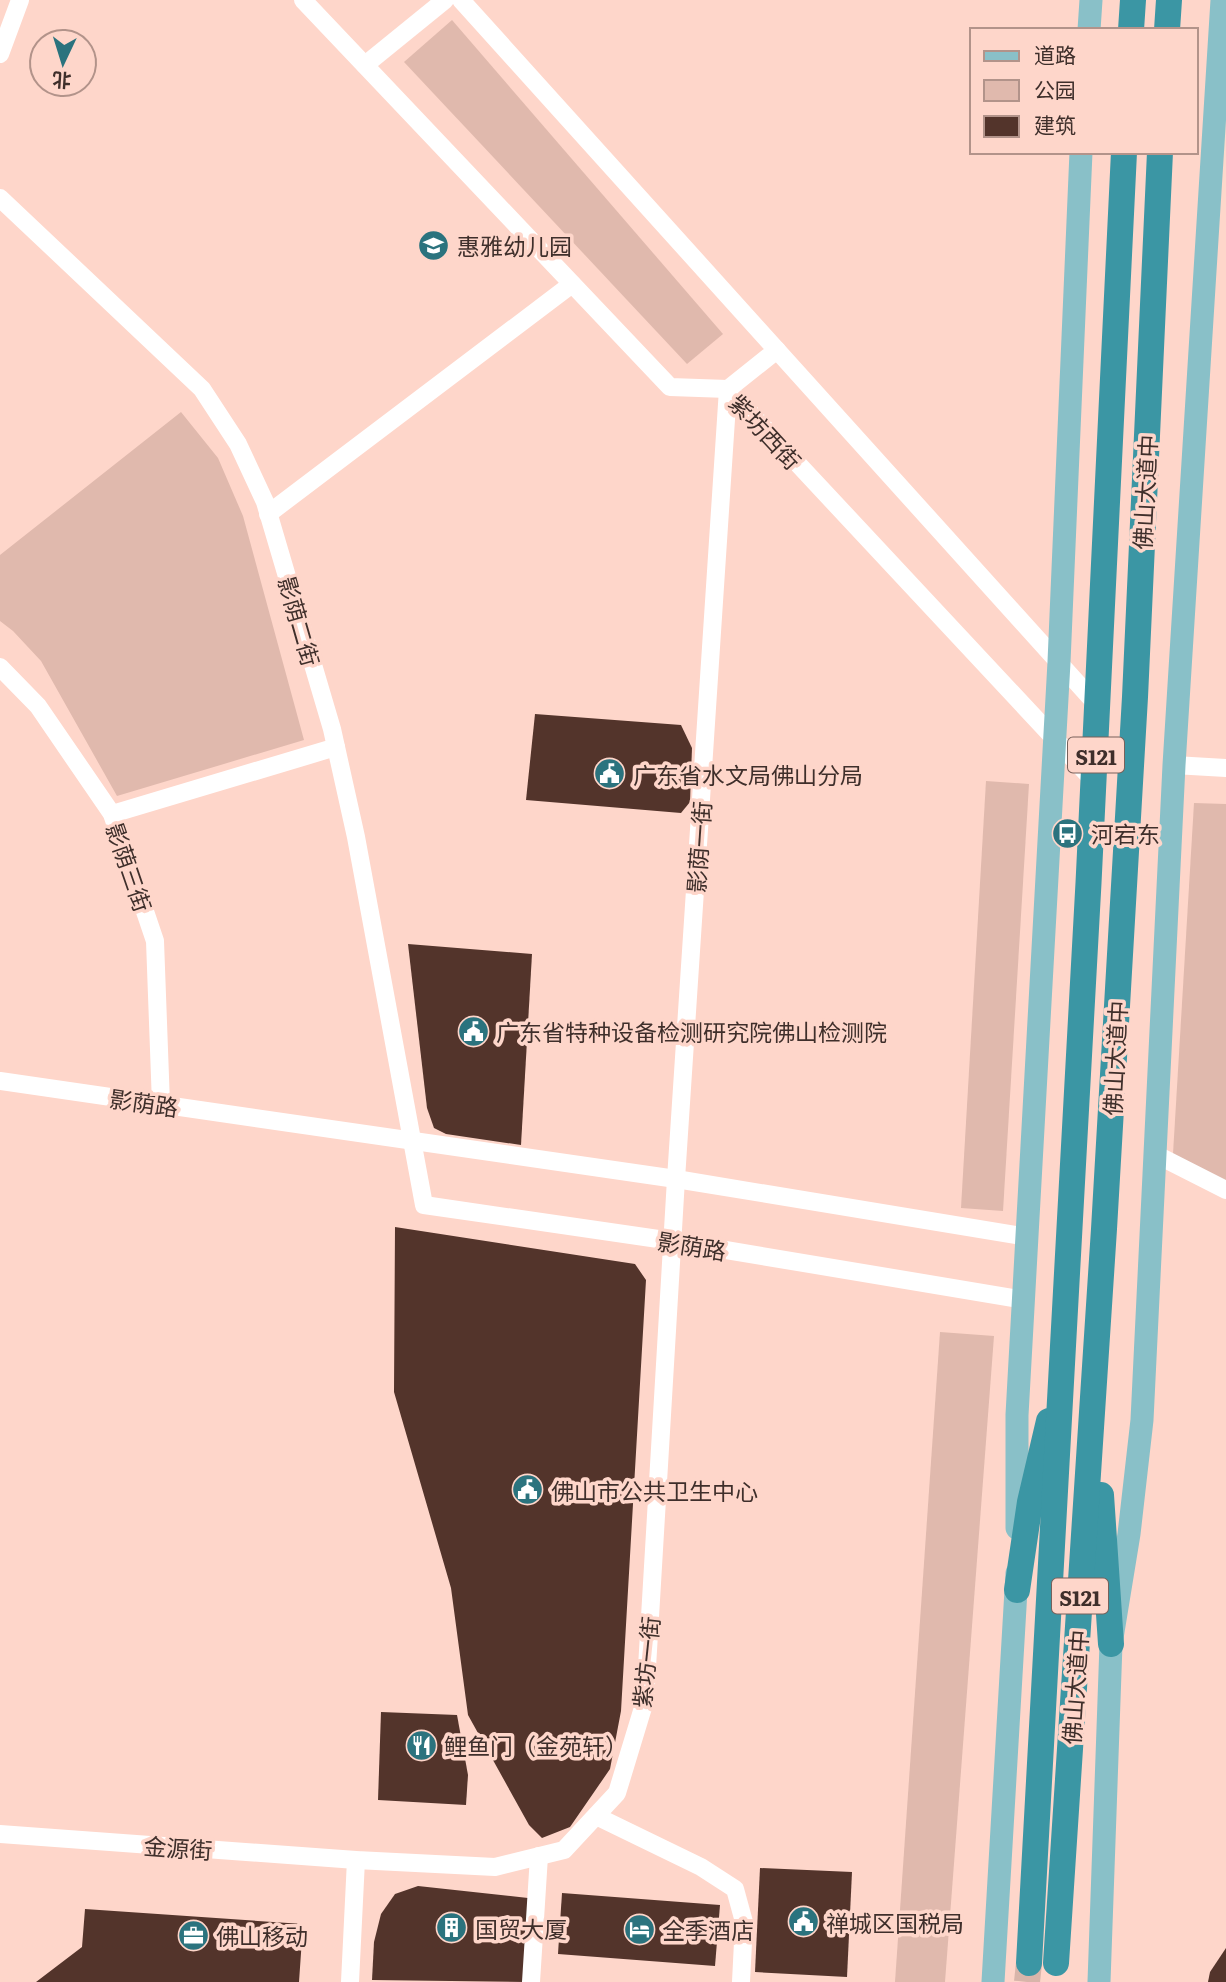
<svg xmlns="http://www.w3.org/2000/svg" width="1226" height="1982" font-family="Literata,'Noto Sans SC',serif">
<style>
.green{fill:#e0b9ad}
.building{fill:#53342b}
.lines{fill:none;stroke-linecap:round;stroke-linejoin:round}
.highway-tunnel{stroke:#d8b5aa;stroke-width:26;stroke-dasharray:26 13;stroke-linecap:butt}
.minor{stroke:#fff;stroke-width:18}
.major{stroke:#89c0c8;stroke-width:23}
.highway{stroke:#3b96a4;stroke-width:26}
.labels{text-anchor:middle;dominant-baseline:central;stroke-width:7;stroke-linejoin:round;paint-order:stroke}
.shield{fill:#fed6ca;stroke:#78615b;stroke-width:2}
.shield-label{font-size:21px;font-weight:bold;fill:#3f2f2b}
.poi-label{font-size:23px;fill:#3f2f2b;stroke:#fed6ca;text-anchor:start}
.street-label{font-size:23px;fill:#3f2f2b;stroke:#fed6ca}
</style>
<rect width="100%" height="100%" fill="#fed6ca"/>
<g class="green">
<polygon points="452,20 723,334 687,364 404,62"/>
<polygon points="181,412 218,458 243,516 304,740 117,796 41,661 13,631 0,621 0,555"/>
<polygon points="986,781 1029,784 1003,1211 961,1208"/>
<polygon points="1194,803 1226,804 1226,1181 1173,1154"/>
<polygon points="940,1332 994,1336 945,1982 895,1982"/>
</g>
<g class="building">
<polygon points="535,714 681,725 692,748 690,802 681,813 526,800"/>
<polygon points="408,944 532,954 521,1145 446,1134 434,1128 427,1108"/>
<polygon points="395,1227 635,1264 646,1280 621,1711 610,1769 570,1827 542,1838 529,1825 468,1715 451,1588 394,1392"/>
<polygon points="381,1712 457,1715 468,1775 466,1805 378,1800"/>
<polygon points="760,1868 852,1872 847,1977 755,1972"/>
<polygon points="418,1886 528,1898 524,1982 372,1980 374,1942 381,1914 395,1894"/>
<polygon points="562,1893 720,1905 715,1966 558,1954"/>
<polygon points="85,1909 303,1924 299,1982 36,1982 82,1947"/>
<polygon points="1226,1948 1226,1982 1208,1982 1210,1972"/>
</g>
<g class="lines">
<polyline class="highway-tunnel" points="1027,1982 1029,1963"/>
<g class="minor">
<polyline points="303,0 670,387 728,389 1094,781"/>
<polyline points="461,0 1098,706"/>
<polyline points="0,54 20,0"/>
<polyline points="365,65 445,0"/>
<polyline points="0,198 202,389 238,444 265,502 332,729 356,837 424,1205 672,1241 1025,1300"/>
<polyline points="268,514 572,284"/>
<polyline points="0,667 38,706 112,814 155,941 161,1104"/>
<polyline points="1174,765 1226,768"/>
<polyline points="112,814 336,747"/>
<polyline points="0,1081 676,1179 1028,1237"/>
<polyline points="1155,1154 1226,1190"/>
<polyline points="596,1816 701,1867 735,1889 744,1922 741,1982"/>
<polyline points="0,1834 356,1860 495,1867 564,1850 617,1793 645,1701 676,1179 728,389 777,350"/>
<polyline points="350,1982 356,1860"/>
<polyline points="531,1982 539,1856"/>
</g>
<g class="major">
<polyline points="1089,30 1091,0"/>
<polyline points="1017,1528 1017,1415 1059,662 1081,152"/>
<polyline points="993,1982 1017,1573"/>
<polyline points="1099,1982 1111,1644 1129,1534 1142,1420 1174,765 1222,0"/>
</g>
<g class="highway">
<polyline points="1131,30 1133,0"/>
<polyline points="1167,30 1169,0"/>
<polyline points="1101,1495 1111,1644"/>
<polyline points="1017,1590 1030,1502 1049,1421"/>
<path d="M1029,1963C1065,1359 1096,756 1124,152"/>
<polyline points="1056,1963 1104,1229 1135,697 1160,152"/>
</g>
</g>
<defs>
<symbol id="school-disc" viewBox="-11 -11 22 22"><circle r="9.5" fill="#2b737e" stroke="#fed6ca"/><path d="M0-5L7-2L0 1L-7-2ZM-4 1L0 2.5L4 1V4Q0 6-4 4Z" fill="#fff"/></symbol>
<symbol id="civic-disc" viewBox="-11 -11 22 22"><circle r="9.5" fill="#2b737e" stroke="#fed6ca"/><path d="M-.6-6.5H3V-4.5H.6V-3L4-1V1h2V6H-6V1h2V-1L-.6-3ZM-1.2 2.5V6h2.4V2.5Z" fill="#fff"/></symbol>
<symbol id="bus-disc" viewBox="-11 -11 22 22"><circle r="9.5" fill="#2b737e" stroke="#fed6ca"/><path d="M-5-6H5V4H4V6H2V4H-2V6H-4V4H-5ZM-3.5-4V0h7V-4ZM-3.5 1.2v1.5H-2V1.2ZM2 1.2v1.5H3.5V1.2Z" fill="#fff"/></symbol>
<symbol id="restaurant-disc" viewBox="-11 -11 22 22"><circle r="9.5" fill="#2b737e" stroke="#fed6ca"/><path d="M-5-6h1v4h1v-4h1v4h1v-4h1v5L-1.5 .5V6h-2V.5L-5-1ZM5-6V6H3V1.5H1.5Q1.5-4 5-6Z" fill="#fff"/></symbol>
<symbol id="building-disc" viewBox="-11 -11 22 22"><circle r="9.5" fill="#2b737e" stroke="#fed6ca"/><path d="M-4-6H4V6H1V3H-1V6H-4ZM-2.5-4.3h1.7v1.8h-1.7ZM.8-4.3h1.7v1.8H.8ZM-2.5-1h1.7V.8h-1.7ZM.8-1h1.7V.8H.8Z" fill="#fff"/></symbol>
<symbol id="hotel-disc" viewBox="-11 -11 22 22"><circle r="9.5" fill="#2b737e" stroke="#fed6ca"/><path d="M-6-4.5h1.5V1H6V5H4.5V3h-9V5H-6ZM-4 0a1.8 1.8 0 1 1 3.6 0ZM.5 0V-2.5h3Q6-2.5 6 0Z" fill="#fff"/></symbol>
<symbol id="office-disc" viewBox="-11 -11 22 22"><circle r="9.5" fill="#2b737e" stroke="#fed6ca"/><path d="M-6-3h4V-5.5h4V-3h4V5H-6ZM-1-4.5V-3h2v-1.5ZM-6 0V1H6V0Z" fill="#fff"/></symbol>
</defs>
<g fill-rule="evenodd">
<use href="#school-disc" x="416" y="228" width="35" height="35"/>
<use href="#civic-disc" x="592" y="756" width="35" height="35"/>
<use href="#bus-disc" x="1050" y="816" width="35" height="35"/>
<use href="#civic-disc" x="456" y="1014" width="35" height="35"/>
<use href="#civic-disc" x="510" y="1472" width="35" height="35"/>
<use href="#restaurant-disc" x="404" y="1728" width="35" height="35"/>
<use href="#civic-disc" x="786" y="1904" width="35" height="35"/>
<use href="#building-disc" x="434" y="1910" width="35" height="35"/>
<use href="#hotel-disc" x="622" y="1912" width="35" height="35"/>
<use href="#office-disc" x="176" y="1918" width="35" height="35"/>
</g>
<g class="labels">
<g class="shield">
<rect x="1068" y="737.5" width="56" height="35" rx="5"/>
<rect x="1052" y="1578.5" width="56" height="35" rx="5"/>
</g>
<g class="shield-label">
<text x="1096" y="755">S121</text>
<text x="1080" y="1596">S121</text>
</g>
<g class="poi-label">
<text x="457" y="245">惠雅幼儿园</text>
<text x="633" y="774">广东省水文局佛山分局</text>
<text x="1091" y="833">河宕东</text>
<text x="496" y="1031">广东省特种设备检测研究院佛山检测院</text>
<text x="551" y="1490">佛山市公共卫生中心</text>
<text x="444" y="1745">鲤鱼门（金苑轩）</text>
<text x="826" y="1922">禅城区国税局</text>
<text x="475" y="1928">国贸大厦</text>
<text x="662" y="1929">全季酒店</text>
<text x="216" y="1935">佛山移动</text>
</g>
<g class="street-label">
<text transform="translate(766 431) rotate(47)">紫坊西街</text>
<text transform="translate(1144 492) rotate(-87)">佛山大道中</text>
<text transform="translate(300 621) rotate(74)">影荫二街</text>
<text transform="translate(698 847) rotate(-86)">影荫一街</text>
<text transform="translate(130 867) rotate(71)">影荫三街</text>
<text transform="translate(1114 1058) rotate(-87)">佛山大道中</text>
<text transform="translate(144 1102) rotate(8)">影荫路</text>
<text transform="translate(692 1245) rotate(9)">影荫路</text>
<text transform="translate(645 1662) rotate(-84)">紫坊一街</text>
<text transform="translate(1074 1687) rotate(-86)">佛山大道中</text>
<text transform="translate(178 1847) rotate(4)">金源街</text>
</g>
</g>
<rect x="970" y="28" width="228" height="126" fill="#fed6ca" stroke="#b2938a" stroke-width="2"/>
<rect x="984" y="51" width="35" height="10" fill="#89c0c8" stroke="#b2938a" stroke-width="2"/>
<text x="1034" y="63" font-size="21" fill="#3f2f2b">道路</text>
<rect x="984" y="80" width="35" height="21" fill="#e0b9ad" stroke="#b2938a" stroke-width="2"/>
<text x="1034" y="98" font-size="21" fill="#3f2f2b">公园</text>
<rect x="984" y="116" width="35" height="21" fill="#53342b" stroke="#b2938a" stroke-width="2"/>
<text x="1034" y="133" font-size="21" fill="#3f2f2b">建筑</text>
<g transform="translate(63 63) rotate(184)"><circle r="33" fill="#fed6ca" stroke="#b2938a" stroke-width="2"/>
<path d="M0-5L12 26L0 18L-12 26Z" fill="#2b737e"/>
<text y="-10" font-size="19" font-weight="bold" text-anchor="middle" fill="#3f2f2b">北</text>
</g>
</svg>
